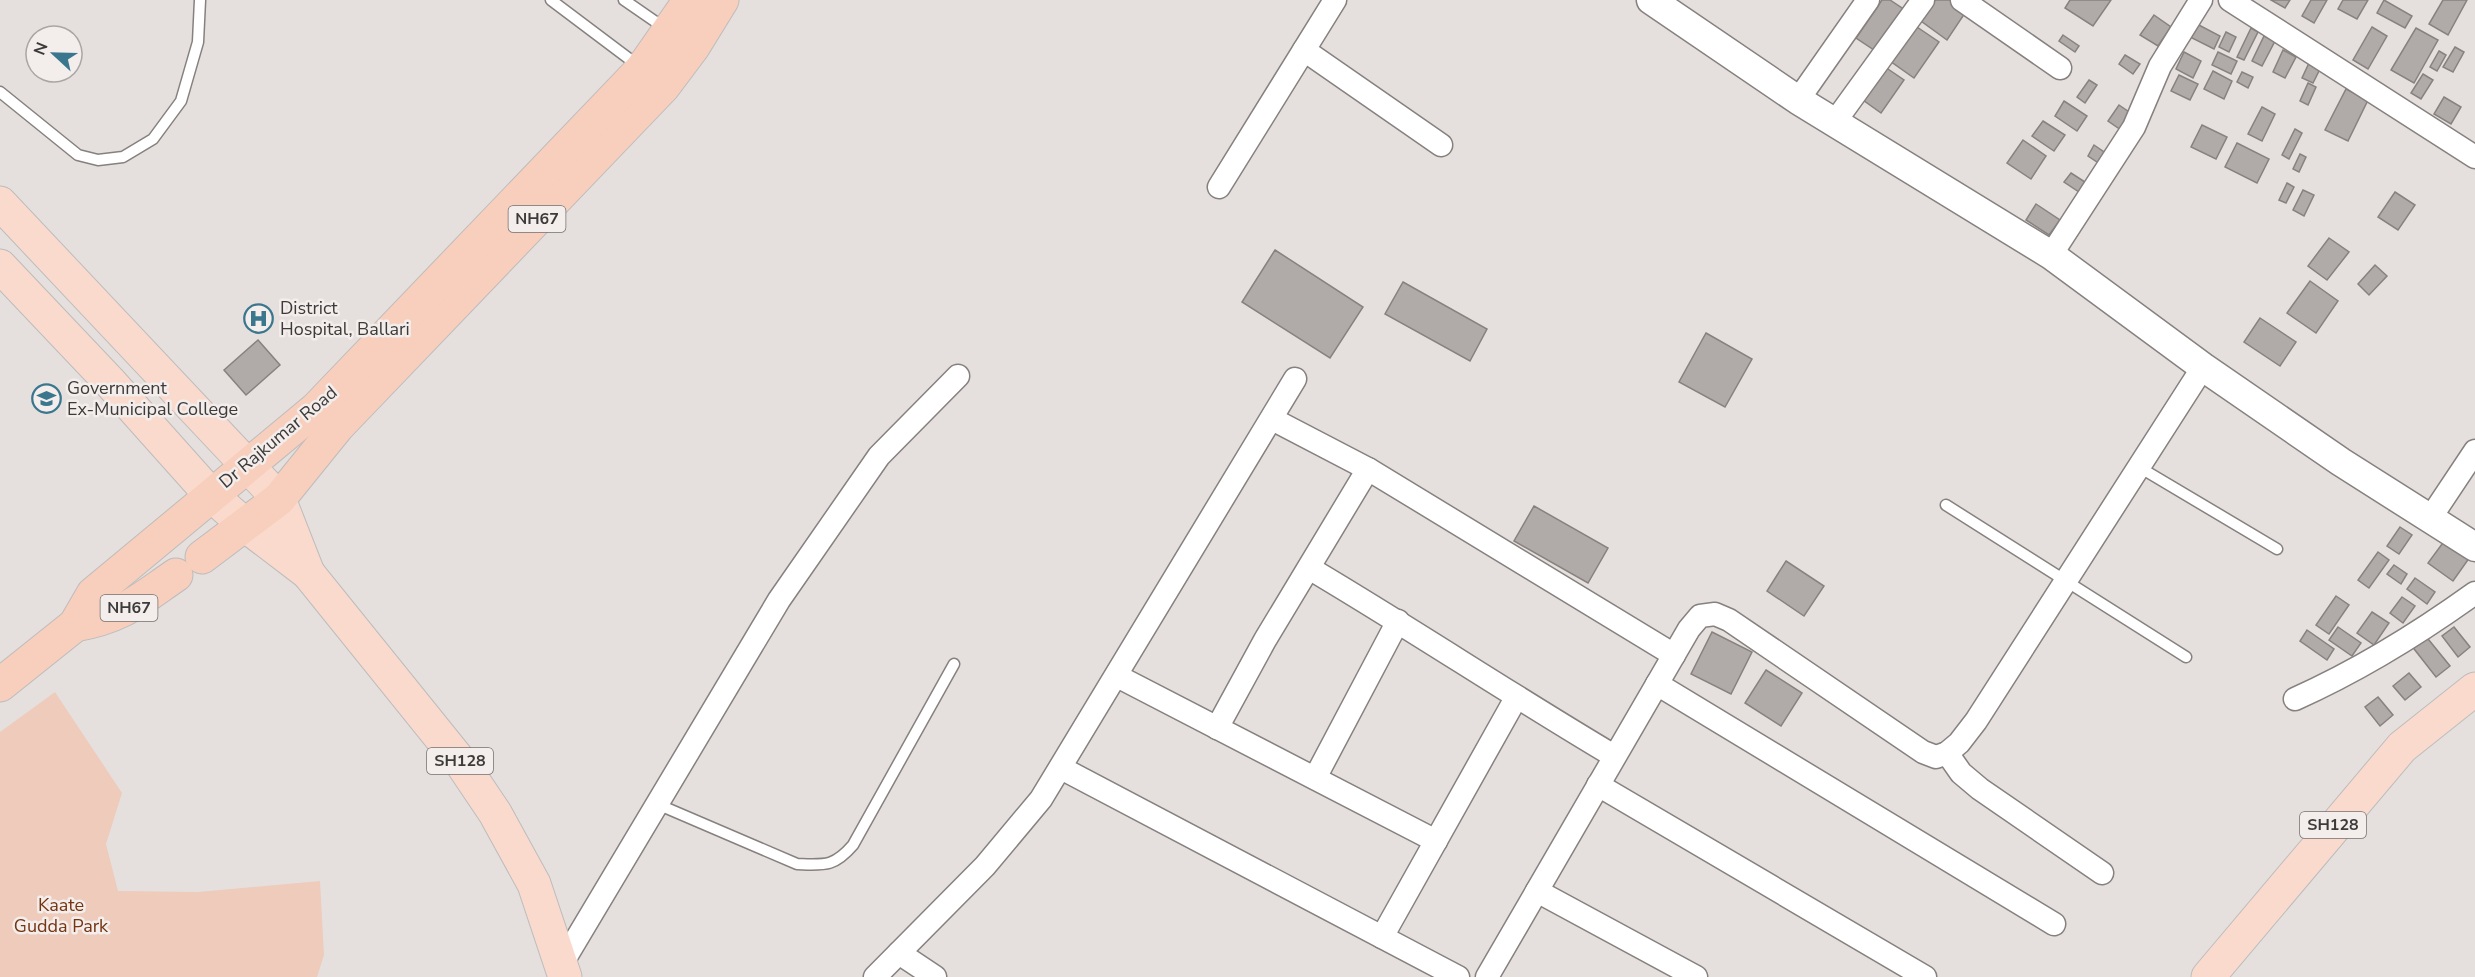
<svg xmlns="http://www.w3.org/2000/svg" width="2475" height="977" font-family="'Nunito Sans',sans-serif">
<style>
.green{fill:#eecbbb}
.building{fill:#b0aaa8;stroke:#878280;stroke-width:1.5}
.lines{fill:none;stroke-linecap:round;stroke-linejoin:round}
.service-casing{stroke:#86817f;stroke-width:13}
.minor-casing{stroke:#86817f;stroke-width:25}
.tertiary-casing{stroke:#86817f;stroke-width:31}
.primary-casing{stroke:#bdbcbc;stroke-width:35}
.trunk-casing{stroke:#bdbcbc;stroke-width:35}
.service{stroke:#fff;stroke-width:10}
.minor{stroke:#fff;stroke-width:22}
.tertiary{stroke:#fff;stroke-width:28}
.primary{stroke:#fadacd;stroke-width:33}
.trunk{stroke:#f8cebc;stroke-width:33}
.labels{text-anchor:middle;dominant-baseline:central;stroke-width:5;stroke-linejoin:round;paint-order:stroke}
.shield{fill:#f3edeb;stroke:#74706f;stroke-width:1.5}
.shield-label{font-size:16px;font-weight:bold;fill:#3d3b3a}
.poi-label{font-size:18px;fill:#3d3b3a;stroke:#f3edeb;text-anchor:start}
.street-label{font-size:18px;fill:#3d3b3a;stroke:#f3edeb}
.park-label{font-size:18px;fill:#763410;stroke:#f3edeb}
</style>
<rect width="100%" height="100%" fill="#e5e0de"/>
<polygon class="green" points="55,692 122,793 106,844 118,891 198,892 320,881 324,955 317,977 0,977 0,732"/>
<g class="building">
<polygon points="1882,0 1890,0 1908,12 1880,54 1856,38"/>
<polygon points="1935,0 1952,0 1967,10 1947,40 1921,21"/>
<polygon points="2070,0 2111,0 2093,26 2065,8"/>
<polygon points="2271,0 2290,0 2285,8"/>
<polygon points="2311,0 2327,0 2314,23 2302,16"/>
<polygon points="2343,0 2368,0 2357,19 2338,9"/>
<polygon points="2384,0 2412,16 2405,28 2377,13"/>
<polygon points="2443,0 2467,0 2448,35 2429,24"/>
<polygon points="2154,15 2171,27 2158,46 2140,35"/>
<polygon points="2195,23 2220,36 2214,49 2188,36"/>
<polygon points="1914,25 1939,42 1914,78 1890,61"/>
<polygon points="2372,27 2387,36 2368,69 2353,60"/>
<polygon points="2251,28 2258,32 2244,60 2237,57"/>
<polygon points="2416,28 2438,40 2414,83 2391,70"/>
<polygon points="2226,32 2236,37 2229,52 2219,47"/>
<polygon points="2063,35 2079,46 2075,52 2059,41"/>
<polygon points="2264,36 2275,41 2262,66 2252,61"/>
<polygon points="2455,47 2464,52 2453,72 2443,67"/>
<polygon points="2283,50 2296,57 2285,78 2273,72"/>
<polygon points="2439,51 2446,55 2437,71 2430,67"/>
<polygon points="2184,52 2201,61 2193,78 2176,69"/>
<polygon points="2218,52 2237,61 2231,74 2212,65"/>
<polygon points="2125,55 2140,64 2133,74 2119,64"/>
<polygon points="2309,63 2320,69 2313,83 2302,78"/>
<polygon points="1885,67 1904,80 1881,113 1863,100"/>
<polygon points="2213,71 2232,81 2224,99 2204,89"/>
<polygon points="2242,72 2253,77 2248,88 2237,82"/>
<polygon points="2423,74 2433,80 2421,99 2411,93"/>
<polygon points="2179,75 2198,84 2190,100 2171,91"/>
<polygon points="2089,80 2097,85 2085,103 2077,97"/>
<polygon points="2308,83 2316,87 2308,105 2300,101"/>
<polygon points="2346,89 2368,100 2348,141 2325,130"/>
<polygon points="2444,97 2461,107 2451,124 2434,114"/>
<polygon points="2064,101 2087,116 2077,131 2055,116"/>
<polygon points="2119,105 2132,114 2121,130 2108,121"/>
<polygon points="2262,107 2275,114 2262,141 2248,134"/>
<polygon points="2043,121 2065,135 2054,151 2032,136"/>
<polygon points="2202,125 2227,137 2216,159 2191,147"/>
<polygon points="2295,129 2302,133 2289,159 2282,155"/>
<polygon points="2023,140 2046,156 2031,179 2007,163"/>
<polygon points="2237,143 2269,159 2257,183 2225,167"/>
<polygon points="2094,145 2110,156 2103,166 2088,156"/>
<polygon points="2300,154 2306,157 2299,172 2293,169"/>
<polygon points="2071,173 2085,182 2079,192 2064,182"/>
<polygon points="2287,183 2294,187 2286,203 2279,200"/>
<polygon points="2303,190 2314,195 2304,216 2293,210"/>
<polygon points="2395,192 2415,205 2398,230 2378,217"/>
<polygon points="2036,204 2060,220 2049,235 2026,220"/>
<polygon points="2329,238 2349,252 2327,280 2308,266"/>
<polygon points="1275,250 1363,307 1330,358 1242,302"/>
<polygon points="2375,265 2387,276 2369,295 2358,284"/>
<polygon points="2310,281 2338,301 2316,333 2287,313"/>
<polygon points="1403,282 1487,329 1470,361 1385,314"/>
<polygon points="2260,318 2296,342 2280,366 2244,342"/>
<polygon points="1706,333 1752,359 1725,407 1679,382"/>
<polygon points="258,340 280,365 246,395 224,370"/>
<polygon points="1534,506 1608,548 1588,583 1514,541"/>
<polygon points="2400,527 2412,535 2399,554 2387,546"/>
<polygon points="2445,540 2470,557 2453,581 2428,563"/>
<polygon points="2378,552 2389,560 2369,588 2358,580"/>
<polygon points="1786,561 1824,586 1804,616 1767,591"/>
<polygon points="2394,565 2407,574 2401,584 2387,574"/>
<polygon points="2415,578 2435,592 2427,604 2407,589"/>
<polygon points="2336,596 2349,605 2329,634 2316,625"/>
<polygon points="2402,597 2415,606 2403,623 2390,613"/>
<polygon points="2372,612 2389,623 2374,645 2357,633"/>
<polygon points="2338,627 2361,643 2352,656 2329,640"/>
<polygon points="2454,627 2470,647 2458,657 2442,636"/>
<polygon points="2307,630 2334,649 2327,660 2300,641"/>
<polygon points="1712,632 1752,652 1731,694 1691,674"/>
<polygon points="2424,634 2450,666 2436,677 2411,645"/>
<polygon points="1766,670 1802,693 1781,726 1745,703"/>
<polygon points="2409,673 2421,687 2405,700 2393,686"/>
<polygon points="2378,697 2393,715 2380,726 2365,707"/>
</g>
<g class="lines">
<defs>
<g id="service">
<polyline points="551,0 640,67"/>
<polyline points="624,0 666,29"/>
<polyline points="0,92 78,155 98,160 123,157 153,139 181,101 198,42 200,0"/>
<polyline points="2139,467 2277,549"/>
<polyline points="1946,505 2186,657"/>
<path d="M657,804L797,864C825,865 834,867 853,845L954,664"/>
</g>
<g id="minor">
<polyline points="1962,0 2060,68"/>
<polyline points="2230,0 2475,157"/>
<polyline points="1304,50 1441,145"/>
<polyline points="1798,100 1868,0"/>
<polyline points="1834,123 1923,0"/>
<polyline points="1219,187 1335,0"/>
<polyline points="2051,255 2134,127 2160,66 2201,0"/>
<polyline points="1272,419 1368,469 1674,655"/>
<polyline points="2431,517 2475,451"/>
<path d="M1309,568C1412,629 1511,695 1614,756"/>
<polyline points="1117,676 1436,841"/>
<polyline points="1657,684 2054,924"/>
<path d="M2295,699C2360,670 2418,634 2475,593"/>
<polyline points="1217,728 1265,640 1368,469"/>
<polyline points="1947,753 1961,773 1980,789 2102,873"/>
<polyline points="1061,768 1458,977"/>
<polyline points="1315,778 1398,621"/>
<polyline points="1598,785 1925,977"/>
<polyline points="1537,891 1696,977"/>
<polyline points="1382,937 1516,698"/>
<polyline points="899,953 935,977"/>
<polyline points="561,965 779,600 879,456 958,376"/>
<polyline points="875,977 985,866 1041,799 1295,379"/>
<polyline points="1487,977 1689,629 1700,616 1715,614 1729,620 1923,752 1936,757 1947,753 1959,743 1976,721 2203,367"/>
</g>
<polyline id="tertiary" points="1651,0 1798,100 2051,255 2203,367 2341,462 2475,547"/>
<g id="primary">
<polyline points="0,203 279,499 308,573"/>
<polyline points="0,266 109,381 210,494 245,525 308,573 462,764 495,813 534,884 565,977"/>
<polyline points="2208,977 2402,747 2475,689"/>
</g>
<g id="trunk">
<polyline points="202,557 279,499 338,426 663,87 693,47 722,0"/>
<path d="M75,625C122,617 138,601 176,575"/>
<polyline points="0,685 75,625 93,594 316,409 642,69 690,0"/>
</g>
</defs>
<use href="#service" class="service-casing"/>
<use href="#minor" class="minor-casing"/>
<use href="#tertiary" class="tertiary-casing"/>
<use href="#primary" class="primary-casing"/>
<use href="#trunk" class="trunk-casing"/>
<use href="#service" class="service"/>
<use href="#minor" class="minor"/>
<use href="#tertiary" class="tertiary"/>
<use href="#primary" class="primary"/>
<use href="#trunk" class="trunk"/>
</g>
<defs>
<symbol id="hospital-ring" viewBox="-11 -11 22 22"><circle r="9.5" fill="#f3edeb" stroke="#3a778e" stroke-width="1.5"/><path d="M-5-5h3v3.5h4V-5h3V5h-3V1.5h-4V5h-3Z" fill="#3a778e"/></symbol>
<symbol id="university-ring" viewBox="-11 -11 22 22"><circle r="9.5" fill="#f3edeb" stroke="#3a778e" stroke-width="1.5"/><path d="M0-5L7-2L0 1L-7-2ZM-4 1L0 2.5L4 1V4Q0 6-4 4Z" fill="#3a778e"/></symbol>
</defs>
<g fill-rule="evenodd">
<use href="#hospital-ring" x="242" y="302" width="33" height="33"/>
<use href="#university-ring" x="30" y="382" width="33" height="33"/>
</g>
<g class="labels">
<g class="shield">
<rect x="508.5" y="206" width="57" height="26" rx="4.5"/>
<rect x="100.5" y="595" width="57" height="26" rx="4.5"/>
<rect x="427" y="748" width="66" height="26" rx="4.5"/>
<rect x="2300" y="812" width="66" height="26" rx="4.5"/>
</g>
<g class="shield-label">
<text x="537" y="219">NH67</text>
<text x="129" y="608">NH67</text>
<text x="460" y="761">SH128</text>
<text x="2333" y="825">SH128</text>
</g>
<g class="poi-label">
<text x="280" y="308">District<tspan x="280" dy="21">Hospital, Ballari</tspan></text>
<text x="67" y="388">Government<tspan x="67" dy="21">Ex-Municipal College</tspan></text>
</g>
<g class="street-label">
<text transform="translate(278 437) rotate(-40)">Dr Rajkumar Road</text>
</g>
<g class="park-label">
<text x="61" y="905">Kaate<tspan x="61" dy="21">Gudda Park</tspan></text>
</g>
</g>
<g transform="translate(54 54) rotate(292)"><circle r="28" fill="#f3edeb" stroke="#aaa6a4" stroke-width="1.5"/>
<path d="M0-4.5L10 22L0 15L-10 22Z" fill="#3a778e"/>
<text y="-9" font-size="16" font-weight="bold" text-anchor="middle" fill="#3d3b3a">N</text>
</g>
</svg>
